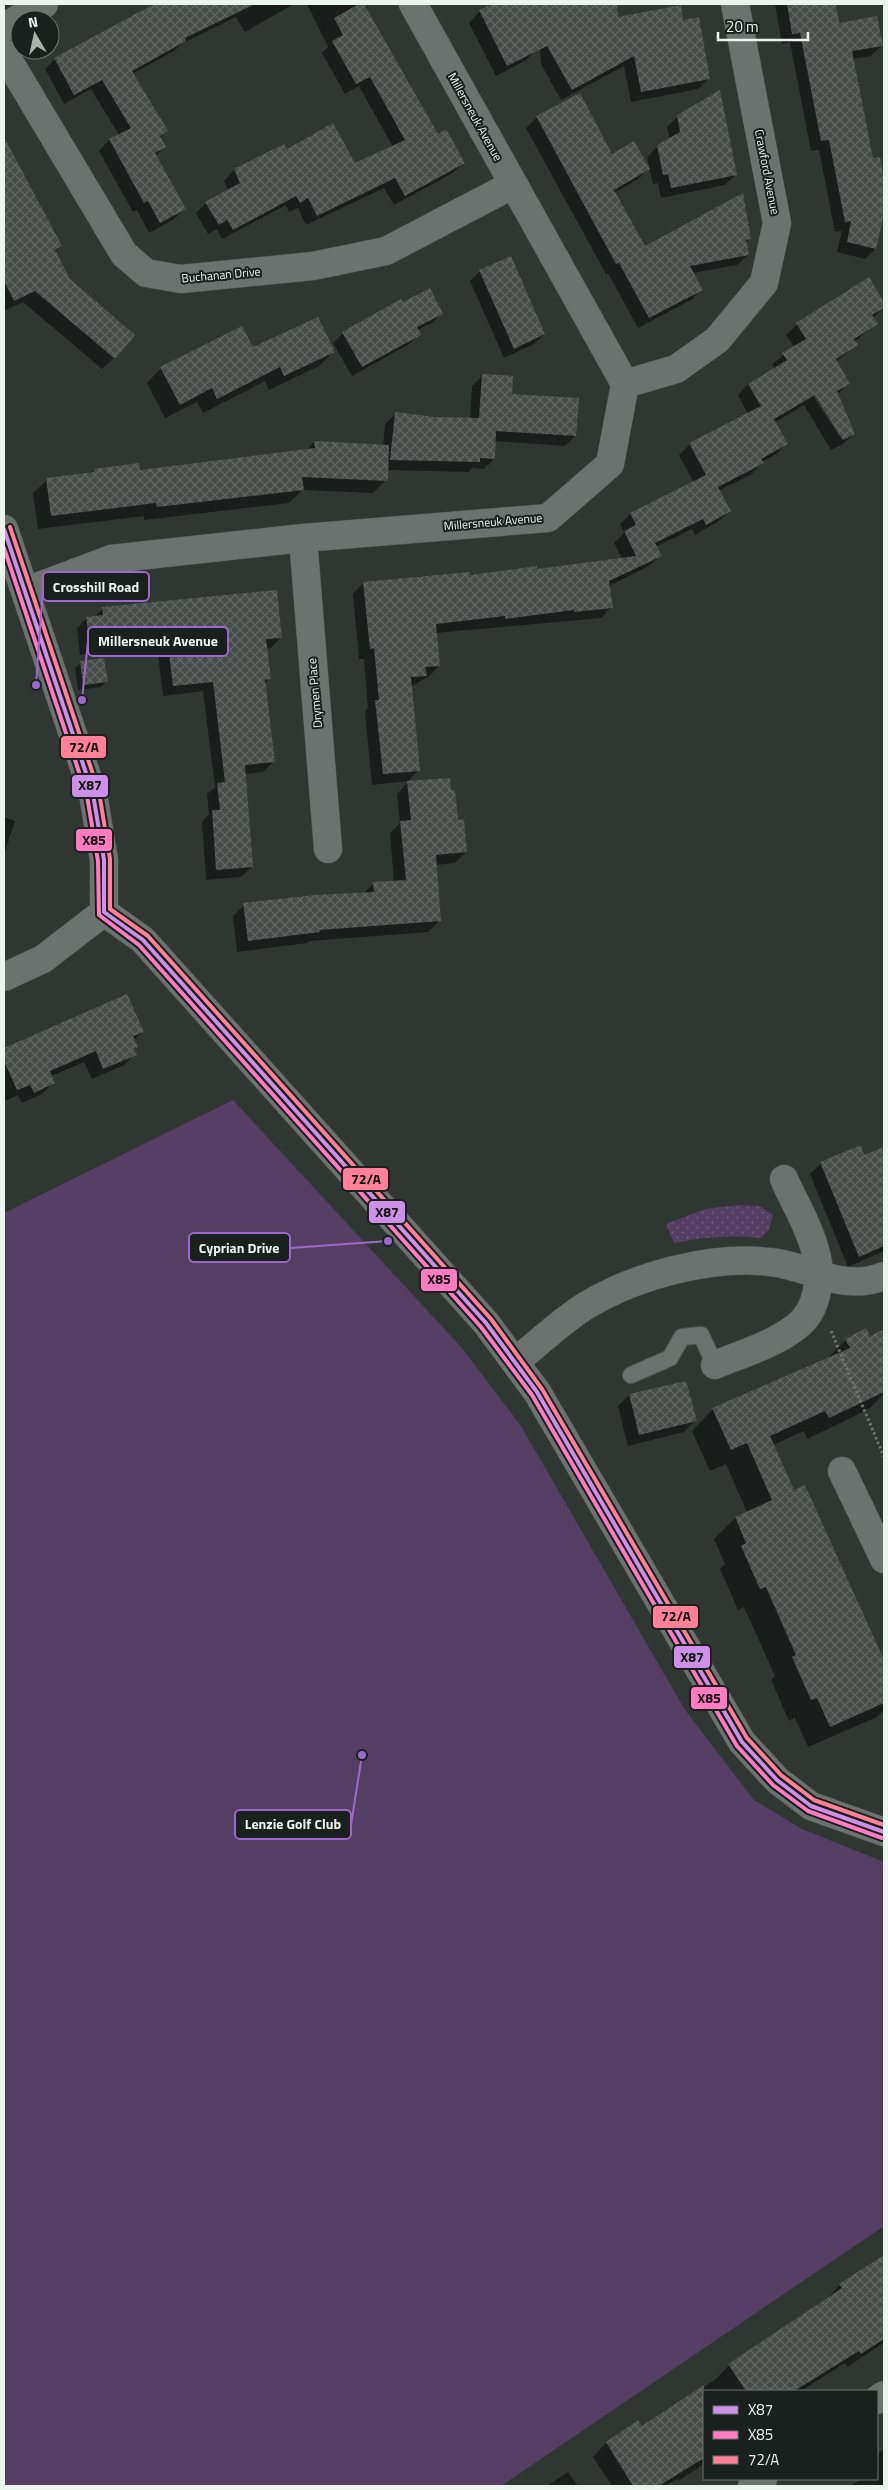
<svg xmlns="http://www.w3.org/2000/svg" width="888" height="2490" font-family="'Titillium Web',sans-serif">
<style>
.grass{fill:#553e63}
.park{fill:url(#park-dots)}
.shadow{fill:#0007;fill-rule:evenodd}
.building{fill:url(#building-cross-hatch)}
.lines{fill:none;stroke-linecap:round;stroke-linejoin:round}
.lane-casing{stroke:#4f5652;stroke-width:18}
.street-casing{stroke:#4f5652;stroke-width:29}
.secondary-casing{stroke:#4f5652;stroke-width:29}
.path{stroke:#6c726e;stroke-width:3;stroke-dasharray:2.5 2.5;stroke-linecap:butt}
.lane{stroke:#6c726f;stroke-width:16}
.street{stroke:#6c726f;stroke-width:28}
.secondary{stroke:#6c726f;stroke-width:28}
.bus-1-casing{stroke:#1a201d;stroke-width:8}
.bus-2-casing{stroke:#1a201d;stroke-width:8}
.bus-3-casing{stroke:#1a201d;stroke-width:8}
.bus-1{stroke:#ce8fe9;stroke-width:4}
.bus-2{stroke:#fe7ac1;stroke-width:4}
.bus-3{stroke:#ff8098;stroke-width:4}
.labels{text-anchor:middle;stroke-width:4;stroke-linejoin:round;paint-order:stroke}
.street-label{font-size:12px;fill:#ecf4f0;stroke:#1a201d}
.leader{fill:none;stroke:#9d68ce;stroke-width:2}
.callout-dot{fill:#9d68ce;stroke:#1a201d;stroke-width:2}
.callout{fill:#1a201d;stroke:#9d68ce;stroke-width:2}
.callout-label{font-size:14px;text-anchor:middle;font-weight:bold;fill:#ecf4f0}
.line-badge{stroke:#1a201d;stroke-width:2}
.pale-badge-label{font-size:14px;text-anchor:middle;font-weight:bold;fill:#111}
</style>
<defs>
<pattern id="park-dots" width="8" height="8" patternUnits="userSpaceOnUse" patternTransform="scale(1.25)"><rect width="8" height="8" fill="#553e63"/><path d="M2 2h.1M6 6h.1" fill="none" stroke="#6e5a7a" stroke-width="1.8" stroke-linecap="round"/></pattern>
<pattern id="building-cross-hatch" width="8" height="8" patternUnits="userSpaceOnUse" patternTransform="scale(1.25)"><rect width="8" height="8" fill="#474d4a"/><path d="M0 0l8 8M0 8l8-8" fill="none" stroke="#626764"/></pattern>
</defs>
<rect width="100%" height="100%" fill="#303733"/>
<!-- grass -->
<path class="grass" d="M233 1100 462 1348 521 1426 685 1710 754 1800 802 1829 884 1862V2226L501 2486H4V1213Z"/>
<!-- park -->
<path class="park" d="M739 1205 760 1206 773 1215 769 1230 761 1238C731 1235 703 1237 674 1243L666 1224 705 1209Z"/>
<!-- shadow -->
<path class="shadow" d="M154 4H294L245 32 236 17 181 44 174 51 132 74 167 131 160 138 165 147 155 156 184 209 174 219 149 233 137 210 133 212 99 151 109 140 119 135 91 89 64 104 45 69 55 59Z
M307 4H363L437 135 463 163 453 173 394 205 384 188 306 225 298 208 289 212 286 205 222 239 217 229 208 234 196 213 206 203 229 191 224 181 234 170 283 146 286 151 354 165 393 147 359 86 345 94 322 53 328 47Z
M495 4H513L536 50 525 61 496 76 469 23 480 11Z
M537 4H616L617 19 682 21 709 78 698 89 631 102 624 66 561 100 541 64Z
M775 4H835L838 24 882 45 871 56 852 59 872 160 879 159 884 192V216L875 249 865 259 837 252 842 231 835 232 819 150 811 151 790 42 782 44Z
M678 116 736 174 725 185 661 198 658 183 653 184 647 157 658 146 670 140 667 127Z
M537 117 611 156 648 169 638 179 614 193 644 248 750 239 745 243 748 255 737 265 693 273 702 289 691 300 638 328 608 273 606 274 526 128Z
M4 147 61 246 55 252 114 358 102 369 23 302 4 311Z
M480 271 544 334 534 344 504 358 470 281Z
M868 279 884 307 873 318 876 324 854 342 856 345 836 362 848 384 837 395 854 434 843 444 831 450 804 405 775 422 787 443 776 454 762 462 752 474 718 491 730 511 719 521 695 535 692 529 656 547 660 556 649 566 609 586 612 607 601 618 436 633 439 666 428 677 410 687 419 770 408 781 372 785 365 712 368 708 364 659H359L353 594 363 583 536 570 622 559 614 543 624 533 620 524 630 514 694 483 679 455 690 444 748 414 738 395 748 384 775 369 772 364 794 347 786 335 797 324ZM813 389 840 434 842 440 810 391Z
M402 304 442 313 432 323 417 330 419 334 409 344 352 376 333 343 343 333Z
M252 349 333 352 319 366 269 390 265 381 203 413 197 402 165 418 147 383 161 368Z
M482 376 575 436 565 446 494 441V459L484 469 472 468 469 472 387 470 386 480 373 493 302 490 289 503 144 520V516L38 529 33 493 47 480 91 473 94 470 139 472 307 450 314 442 383 446 385 424 395 414 435 419H470L472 386Z
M103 609 281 637 271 648H266L269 679 264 684 273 762 263 772 245 774 252 867 241 877 206 880 202 822 209 814 207 794 215 787 203 691 163 696 157 647 80 655 77 628 87 618 94 617Z
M81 662 106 682 101 687 78 690 75 668Z
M408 782 457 821 466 852 455 863 436 865 439 921 428 932 310 941 307 943 237 952 233 916 244 905 363 894 373 884 394 882 390 833 400 823 397 794Z
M4 817 15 821 4 855Z
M126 996 142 1032 134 1040 136 1046 133 1050 135 1054 124 1065 92 1079 84 1062 51 1076 53 1083 42 1094 22 1103 18 1095 5 1101 4 1050Z
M867 1155 884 1196V1251L848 1267 810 1174 821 1163Z
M884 1330V1394L869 1409 807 1439 804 1431 773 1445 793 1492 804 1487 884 1664V1710L877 1717 808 1747 795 1718 789 1721 771 1680 775 1676 744 1607 738 1610 720 1569 725 1564 714 1539 735 1518 747 1512 726 1464 710 1471 692 1431 713 1409 825 1361 846 1340 869 1337Z
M629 1395 695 1421 684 1432 628 1446 618 1406Z
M884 2256V2342L882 2344 847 2367 845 2363 801 2391H704V2464L678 2481 677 2479 665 2486H612L593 2457 606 2443 638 2422 641 2428 716 2379 729 2365 827 2298 840 2285Z
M884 2449V2486H850L862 2479H877V2454Z
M568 2472 578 2486H547Z"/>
<!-- building -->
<path class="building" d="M154 4H255L185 38 186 41 132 71 168 131 160 136 166 147 155 153 186 209 160 223 148 201 144 203 109 139 131 128 102 80 74 95 54 58Z
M359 4H364L438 134 446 129 465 163 405 196 395 178 317 216 308 198 300 203 296 196 233 230 227 220 219 225 205 202 240 183 234 169 284 144 287 149 333 123 355 163 405 140 370 77 356 84 332 41 343 35 334 18Z
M493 4H617L618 17 681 5 683 20 699 17 710 79 641 92 634 56 572 90 547 46 507 66 479 10Z
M787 4H836L839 23 877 16 883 46 852 51 873 158 880 157 884 179V215L876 249 847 242 851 221 845 222 829 140 821 141 800 33 792 34Z
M720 90 737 175 671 188 668 174 663 175 657 145 680 132 677 115Z
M580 93 612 154 634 141 650 169 614 190 645 246 743 193 751 239 746 240 749 255 690 266 703 290 649 318 619 263 616 264 536 116Z
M4 137 62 246 55 250 70 279 135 335 115 359 35 291 14 301 4 281Z
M511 256 545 334 514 349 479 270Z
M869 277 884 302V308L872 315 878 324 854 339 858 345 836 359 850 384 837 391 855 434 843 440 815 395 774 419 788 444 761 459 764 463 718 487 731 511 706 525 703 519 655 543 662 556 609 581 613 608 574 612V610L505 619V616L436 624 440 666 425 667 427 676 411 677 420 771 383 774 375 700H379L374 648 370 649 363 582 470 572V575L537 566V569L636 556 624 531 636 525 630 513 706 475 689 443 761 406 748 384 787 360 782 353 806 339 796 323Z
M430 288 443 314 417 327 421 335 362 367 342 332 401 299 403 302Z
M318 317 335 352 284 376 280 367 217 399 212 388 180 405 160 367 242 326 253 347Z
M482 374 513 376 512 394 579 398 576 436 496 431 495 459 480 458V462L390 460 395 412 435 417 479 418Z
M314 441 389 445 388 481 302 477 304 490 157 507 156 503 51 516 46 478 94 472V469L139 463 140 470 315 448Z
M277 590 282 638 266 639 271 679 265 680 275 762 245 765 253 867 216 870 212 810H220L217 783 225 782 213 682 173 686 167 637 90 646 86 617 103 615 102 607Z
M104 658 108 682 83 685 80 661Z
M450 778 451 790H455L458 820 464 819 467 852 436 855 441 921 319 930 320 932 248 941 243 903 315 895 374 892 373 882 406 880 400 821 411 820 407 781Z
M127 994 144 1032 133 1036 138 1047 134 1048 137 1055 103 1069 96 1051 50 1071 55 1083 34 1093 30 1085 17 1090 4 1061V1048Z
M861 1145 864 1155 884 1147V1246L859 1257 820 1162Z
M866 1328 870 1336 884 1329V1392L829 1418 825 1411 770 1436 794 1490 805 1485 884 1660V1703L830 1727 817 1698 811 1700 792 1657 796 1655 766 1587 760 1589 741 1546 746 1543 735 1517 772 1500 747 1443 731 1450 712 1408 850 1348 845 1339Z
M686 1381 697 1421 639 1435 629 1394Z
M884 2255V2339L861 2354 859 2351 794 2391H746L728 2364 842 2288 839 2284Z
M704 2385V2458L659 2486H633L606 2442 638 2420 642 2426Z"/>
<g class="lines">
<defs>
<path id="lane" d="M631 1375 670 1358 682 1337 701 1335 715 1365"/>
<path id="street" d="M4 27 44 4
M4 53 124 254 146 273 181 279 313 266 386 251 512 185
M625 384 676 369 717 340 764 283 777 223 735 4
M303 538 328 849
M26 591 111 559 303 538 548 518 610 464 625 384 413 4
M516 1361C539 1343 562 1320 587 1305 637 1275 713 1255 770 1262 811 1266 841 1293 884 1276
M715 1365C741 1354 773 1345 796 1327 818 1311 823 1275 815 1250 809 1226 794 1202 784 1179
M842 1471 884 1559
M877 2400 884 2395
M752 2486 763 2479"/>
<path id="secondary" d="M4 529 93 794 104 860V912L143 940 486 1323 537 1392 742 1742 777 1780 811 1806 884 1832
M4 977 43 959 104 912"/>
</defs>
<!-- lane casing -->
<use href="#lane" class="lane-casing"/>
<!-- street casing -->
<use href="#street" class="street-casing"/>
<!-- secondary casing -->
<use href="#secondary" class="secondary-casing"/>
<!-- path -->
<path class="path" d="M831 1331 884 1457"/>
<!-- lane -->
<use href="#lane" class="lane"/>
<!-- street -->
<use href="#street" class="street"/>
<!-- secondary -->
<use href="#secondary" class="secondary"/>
<defs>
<path id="bus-1" d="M4 529 93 794 104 860V912L143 940 486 1323 537 1392 742 1742 777 1780 811 1806 884 1832"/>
<path id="bus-2" d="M4 548 87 796 98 861 99 915 139 945 481 1327 532 1395 737 1746 773 1785 808 1811 882 1838"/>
<path id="bus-3" d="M10 527 99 792 110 859V909L148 936 491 1319 542 1389 747 1738 781 1775 814 1800 884 1825"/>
</defs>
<!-- bus-1 casing -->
<use href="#bus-1" class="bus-1-casing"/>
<!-- bus-2 casing -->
<use href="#bus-2" class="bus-2-casing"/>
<!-- bus-3 casing -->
<use href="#bus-3" class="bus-3-casing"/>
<!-- bus-1 -->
<use href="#bus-1" class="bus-1"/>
<!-- bus-2 -->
<use href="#bus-2" class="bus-2"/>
<!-- bus-3 -->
<use href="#bus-3" class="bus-3"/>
</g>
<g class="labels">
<!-- street labels -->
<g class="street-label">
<text transform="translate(475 117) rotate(61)" y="4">Millersneuk Avenue</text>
<text transform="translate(767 172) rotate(79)" y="4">Crawford Avenue</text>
<text transform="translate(221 275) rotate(-5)" y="4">Buchanan Drive</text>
<text transform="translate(493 522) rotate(-5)" y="4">Millersneuk Avenue</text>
<text transform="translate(315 693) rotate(-95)" y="4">Drymen Place</text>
</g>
</g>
<!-- callouts -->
<path class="leader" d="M36 685L43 587M82 700L88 641M388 1241L290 1248M362 1755L351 1825"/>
<g class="callout-dot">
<circle cx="36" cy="685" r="5"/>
<circle cx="82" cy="700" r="5"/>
<circle cx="388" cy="1241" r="5"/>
<circle cx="362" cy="1755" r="5"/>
</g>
<g class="callout">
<rect x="43" y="572" width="106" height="29" rx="5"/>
<rect x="88" y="627" width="140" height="29" rx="5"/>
<rect x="189" y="1233" width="101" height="29" rx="5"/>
<rect x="235" y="1810" width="116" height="29" rx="5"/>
</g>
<g class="callout-label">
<text x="96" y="592">Crosshill Road</text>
<text x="158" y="646">Millersneuk Avenue</text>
<text x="239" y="1253">Cyprian Drive</text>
<text x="293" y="1829">Lenzie Golf Club</text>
</g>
<g class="line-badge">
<rect x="60" y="735" width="47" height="24" rx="5" fill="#ff8098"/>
<rect x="71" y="774" width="38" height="24" rx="5" fill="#ce8fe9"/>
<rect x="75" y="828" width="38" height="24" rx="5" fill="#fe7ac1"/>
<rect x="342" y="1167" width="47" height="24" rx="5" fill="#ff8098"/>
<rect x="368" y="1200" width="38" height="24" rx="5" fill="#ce8fe9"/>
<rect x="420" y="1268" width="38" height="24" rx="5" fill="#fe7ac1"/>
<rect x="652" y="1605" width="47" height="24" rx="5" fill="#ff8098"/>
<rect x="673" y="1645" width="38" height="24" rx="5" fill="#ce8fe9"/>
<rect x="690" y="1686" width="38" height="24" rx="5" fill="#fe7ac1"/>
</g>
<g class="pale-badge-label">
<text x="84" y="752">72/A</text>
<text x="90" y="790">X87</text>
<text x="94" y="845">X85</text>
<text x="366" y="1184">72/A</text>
<text x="387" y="1217">X87</text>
<text x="439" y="1284">X85</text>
<text x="676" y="1621">72/A</text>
<text x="692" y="1662">X87</text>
<text x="709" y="1703">X85</text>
</g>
<!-- border -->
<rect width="888" height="2490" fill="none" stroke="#ecf4f0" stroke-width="10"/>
<!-- legend -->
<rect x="703" y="2390" width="175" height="90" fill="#1a201d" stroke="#6e7571"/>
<rect x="713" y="2406" width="25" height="8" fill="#ce8fe9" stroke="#6e7571"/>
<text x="748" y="2415" font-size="15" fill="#ecf4f0">X87</text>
<rect x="713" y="2431" width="25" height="8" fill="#fe7ac1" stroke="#6e7571"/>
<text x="748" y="2440" font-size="15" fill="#ecf4f0">X85</text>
<rect x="713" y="2456" width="25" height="8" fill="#ff8098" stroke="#6e7571"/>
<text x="748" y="2465" font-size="15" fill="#ecf4f0">72/A</text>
<!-- north arrow -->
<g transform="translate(35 35) rotate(351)"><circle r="24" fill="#1a201d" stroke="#6e7571"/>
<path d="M0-4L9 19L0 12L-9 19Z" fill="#aab2ae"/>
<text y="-8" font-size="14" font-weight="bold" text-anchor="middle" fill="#ecf4f0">N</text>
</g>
<!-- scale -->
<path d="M718 32v8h90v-8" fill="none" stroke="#ecf4f0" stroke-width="2.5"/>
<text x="726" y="32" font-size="15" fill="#ecf4f0" stroke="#1a201d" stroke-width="4" paint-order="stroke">20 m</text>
</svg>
